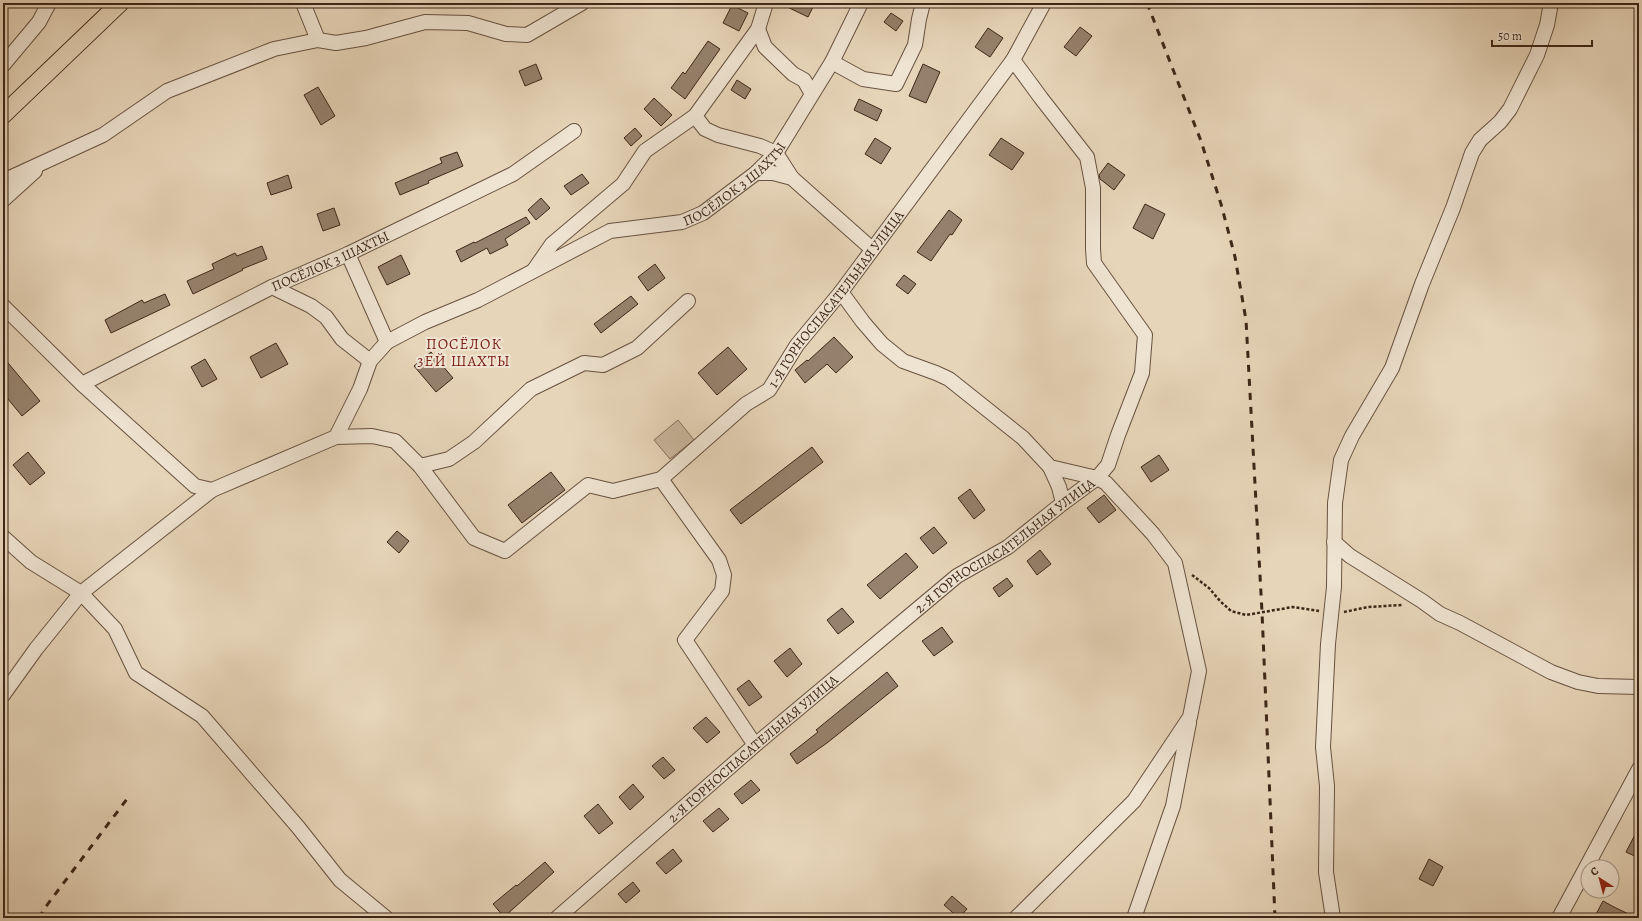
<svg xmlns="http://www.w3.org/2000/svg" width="1642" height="921" font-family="Alegreya,serif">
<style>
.green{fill:#cab79e;stroke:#846e5b}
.building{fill:#95816c;stroke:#3d2618}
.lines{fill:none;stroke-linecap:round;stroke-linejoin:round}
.minor-casing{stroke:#685240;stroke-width:16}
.major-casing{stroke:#3d2618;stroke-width:19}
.path{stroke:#3d2618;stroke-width:2.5;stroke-dasharray:3 2;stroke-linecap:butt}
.minor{stroke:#efe4d2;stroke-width:14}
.major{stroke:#e7d5b9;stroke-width:17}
.rail{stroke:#3d2618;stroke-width:3;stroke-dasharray:7 7;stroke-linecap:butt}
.labels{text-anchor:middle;stroke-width:4;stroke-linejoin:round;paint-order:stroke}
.street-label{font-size:14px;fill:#3d2618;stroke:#efe4d2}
.neighbourhood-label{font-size:15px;letter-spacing:1px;fill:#7a1f14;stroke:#efe4d2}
</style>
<rect width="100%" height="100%" fill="#e7d5b9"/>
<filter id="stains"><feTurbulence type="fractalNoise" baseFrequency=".005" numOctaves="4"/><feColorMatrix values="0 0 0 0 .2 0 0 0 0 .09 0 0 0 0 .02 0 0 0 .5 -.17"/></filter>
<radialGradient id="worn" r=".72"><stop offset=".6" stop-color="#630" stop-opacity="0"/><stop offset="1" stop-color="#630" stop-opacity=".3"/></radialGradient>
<!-- green -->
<path class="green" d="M678 420 694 440 670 459 654 440Z"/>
<!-- building -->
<path class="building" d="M779 3H815L808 17Z
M732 5 748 13 739 31 723 23Z
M891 13 903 21 896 31 884 22Z
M1080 27 1092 36 1076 56 1064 47Z
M988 28 1003 38 990 57 975 47Z
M708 41 720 49 685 99 671 88 683 72 685 74Z
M536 64 542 79 525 86 519 71Z
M923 64 940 72 926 103 909 96Z
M737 80 751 89 745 99 731 90Z
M318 87 335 116 321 125 304 95Z
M654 98 672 115 661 126 644 109Z
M859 99 882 110 877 121 854 110Z
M635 128 642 136 631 146 624 138Z
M875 138 891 148 881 164 865 154Z
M1001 138 1024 153 1012 170 989 155Z
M457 152 463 166 428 181 429 183 400 195 395 183 442 163 440 158Z
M1108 163 1125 175 1114 190 1100 179 1099 175Z
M582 174 589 183 571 195 564 186Z
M288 175 292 188 271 195 267 183Z
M541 198 550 208 536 220 528 210Z
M1145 204 1165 214 1153 239 1133 228Z
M334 208 340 225 323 231 317 214Z
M949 210 962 220 952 235 950 234 931 261 917 252Z
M526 217 530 223 505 239 508 245 490 254 487 248 461 262 456 251 474 242 475 243Z
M262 246 267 259 242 269 243 270 193 294 187 281 214 269 212 264 235 253 237 256Z
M401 255 410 274 387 285 378 267Z
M655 264 665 278 648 291 638 277Z
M904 275 916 284 908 294 896 285Z
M165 294 170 305 111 333 105 320 142 300 144 303Z
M631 296 638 304 601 333 594 324Z
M834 337 853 357 836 373 827 364 805 383 795 370 807 360 808 361Z
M276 343 288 364 261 378 250 357Z
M728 347 747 369 717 395 698 373Z
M431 352 453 378 436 392 414 366Z
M3 357 40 401 22 416 3 393Z
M205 359 217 379 202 387 191 367Z
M812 447 823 462 741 524 730 510Z
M28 452 45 473 30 485 13 465Z
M1159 455 1169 470 1151 482 1141 467Z
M551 472 565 490 522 523 508 505Z
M970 489 985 510 974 519 958 498Z
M1104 495 1116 510 1099 523 1087 508Z
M934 527 947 543 933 554 920 538Z
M397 531 409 541 399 553 387 542Z
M1040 550 1051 564 1037 575 1027 561Z
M906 553 918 567 880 599 867 585Z
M1007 578 1013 586 999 597 993 588Z
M842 608 854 622 838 634 827 620Z
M942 627 953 642 934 656 922 641Z
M790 648 802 664 787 677 774 661Z
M887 672 898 686 827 743 797 764 790 754 818 732 816 730Z
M749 680 762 697 749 706 737 689Z
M706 717 720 732 707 743 693 728Z
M663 757 675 770 664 779 652 766Z
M751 780 760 790 742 804 734 794Z
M633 784 644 797 630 810 619 797Z
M598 804 613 823 599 834 584 816Z
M719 808 729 819 713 832 703 821Z
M1639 827V858L1626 852Z
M673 849 682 861 666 874 656 863Z
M1429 859 1443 867 1433 886 1419 879Z
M545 862 554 872 504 917 493 904 516 885 517 886Z
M633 882 640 891 626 903 618 894Z
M952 896 967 909 959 918 944 905Z
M1603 901 1614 907 1637 918H1594Z"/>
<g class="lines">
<defs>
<g id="minor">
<path d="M303 3 318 40"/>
<path d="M758 29 765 47 793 74 804 80 812 94"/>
<path d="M832 62 863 79 896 84 915 45 919 19 923 3"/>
<path d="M3 65 39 22 49 3"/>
<path d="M695 116 705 129 718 135 760 146 776 153 792 178"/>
<path d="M756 173H773L792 178 872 249"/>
<path d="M3 181 103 135 167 91 274 49 318 40 336 43 366 38 425 22 468 23 506 34 527 35 582 3"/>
<path d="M3 200 35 171"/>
<path d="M348 254 387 342"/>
<path d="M534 270 552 244 623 184 645 151 695 116 758 29 766 3"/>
<path d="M272 287 311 306 326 317 342 339 370 361"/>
<path d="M841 292 863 322 882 344 903 361 936 373 949 379 1023 438 1050 467 1097 478 1108 465 1118 435 1142 373 1145 335 1094 263 1093 249V188L1087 157 1041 98 1013 60"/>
<path d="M3 306 82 384 195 486 212 490"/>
<path id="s1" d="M82 384 272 287 348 254 513 174 574 131"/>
<path id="s2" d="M336 437 360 389 370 361 387 342 425 322 478 300 610 231 682 222 703 213 756 173 776 153 832 62 861 3"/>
<path d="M420 466 449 459 474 442 531 389 584 363 603 365 637 348 688 301"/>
<path d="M1050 467 1059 487 1063 503"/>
<path d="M661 479 719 560 724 575 722 591 685 640 755 745"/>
<path d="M3 537 31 562 81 593 115 629 136 673 202 716 298 827 340 880 386 918"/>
<path d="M1334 542 1350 556 1422 601 1440 614 1460 623 1551 672 1578 682 1598 686 1639 687"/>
<path id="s3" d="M3 695 36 649 81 593 212 490 336 437 372 436 395 441 420 466 474 538 505 551 588 485 613 491 661 479 746 404 769 390 797 345 841 292 1013 60 1044 3"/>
<path id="s4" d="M557 918 755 745 957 576 1008 547 1063 503 1097 478 1106 483 1153 534 1175 563 1199 671 1190 717 1134 801 1016 918"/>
<path d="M1134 918 1173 806 1189 723"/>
<path d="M1333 918 1326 872 1327 786 1323 747 1328 644 1334 587 1335 503 1341 460 1352 436 1392 368 1422 284 1453 208 1472 153 1480 140 1500 122 1510 109 1537 55 1547 25 1551 3"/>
<path d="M1559 918 1639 769"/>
</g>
<path id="major" d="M3 115 120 3"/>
</defs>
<!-- minor casing -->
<use href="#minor" class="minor-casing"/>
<!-- major casing -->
<use href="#major" class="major-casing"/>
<!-- path -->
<path class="path" d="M1192 575 1209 588 1220 601 1231 611 1246 615 1293 607 1319 611
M1344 612 1368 607 1402 605"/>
<!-- minor -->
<use href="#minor" class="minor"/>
<!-- major -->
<use href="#major" class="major"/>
<!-- rail -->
<path class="rail" d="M1147 3 1201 141 1221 204 1235 257 1246 320 1262 612 1275 918
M39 918 44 909 130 795"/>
</g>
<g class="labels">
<!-- street labels -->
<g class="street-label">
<text dy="5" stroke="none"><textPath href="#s2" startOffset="496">ПОСЁЛОК 3 ШАХТЫ</textPath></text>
<text dy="5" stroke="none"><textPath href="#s1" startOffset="277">ПОСЁЛОК 3 ШАХТЫ</textPath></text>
<text dy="5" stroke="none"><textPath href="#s3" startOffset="1083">1-Я ГОРНОСПАСАТЕЛЬНАЯ УЛИЦА</textPath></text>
<text dy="5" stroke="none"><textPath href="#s4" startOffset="583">2-Я ГОРНОСПАСАТЕЛЬНАЯ УЛИЦА</textPath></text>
<text dy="5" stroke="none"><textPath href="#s4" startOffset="259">2-Я ГОРНОСПАСАТЕЛЬНАЯ УЛИЦА</textPath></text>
</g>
<!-- neighbourhood labels -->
<g class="neighbourhood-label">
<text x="464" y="349">ПОСЁЛОК<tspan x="464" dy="17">3ЕЙ ШАХТЫ</tspan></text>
</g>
</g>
<!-- margin -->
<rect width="1642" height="921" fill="none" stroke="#e7d5b9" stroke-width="16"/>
<rect x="4" y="4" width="1634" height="913" fill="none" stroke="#3d2618" stroke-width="2"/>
<rect x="8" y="8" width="1626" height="905" fill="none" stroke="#3d2618"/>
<!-- north arrow -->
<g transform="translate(1600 879) rotate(324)"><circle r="19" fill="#efe4d2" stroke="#a89888"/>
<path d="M0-3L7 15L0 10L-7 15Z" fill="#8f2418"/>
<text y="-6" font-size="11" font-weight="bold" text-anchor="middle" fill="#3d2618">С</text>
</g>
<!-- scale -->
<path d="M1492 40v6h100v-6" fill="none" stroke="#3d2618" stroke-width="2"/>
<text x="1498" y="40" font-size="12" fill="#3d2618" stroke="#efe4d2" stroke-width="3" paint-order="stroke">50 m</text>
<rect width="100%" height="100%" filter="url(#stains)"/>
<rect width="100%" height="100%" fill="url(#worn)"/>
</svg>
